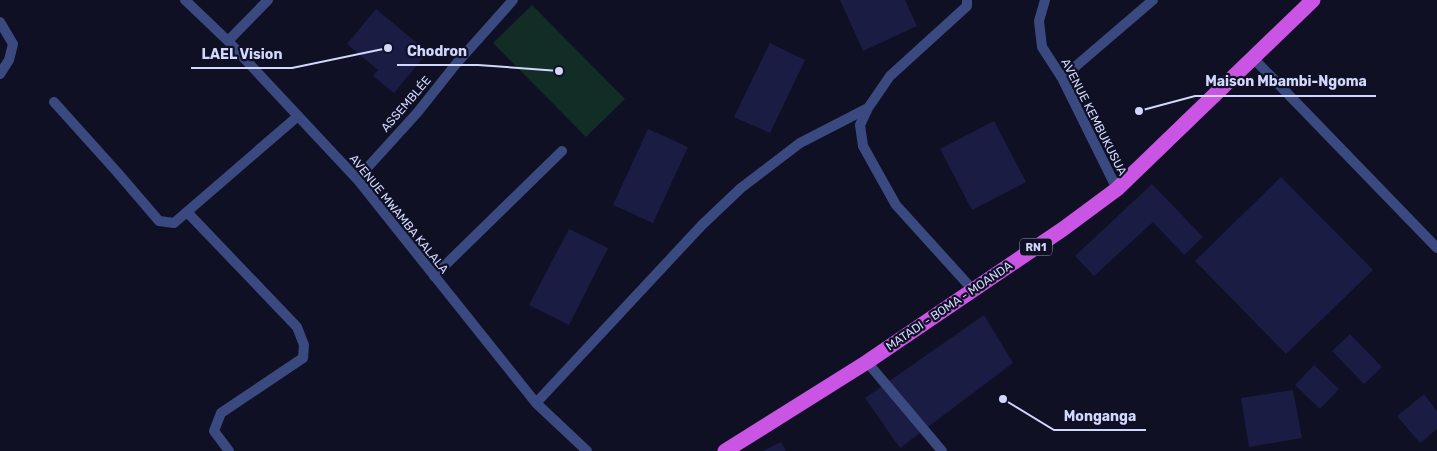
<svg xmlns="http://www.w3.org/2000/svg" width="1437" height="451" font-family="Rubik,sans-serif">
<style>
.green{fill:#122d26}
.building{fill:#1b1c44}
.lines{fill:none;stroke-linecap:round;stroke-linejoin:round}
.service{stroke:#3b4981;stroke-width:10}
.minor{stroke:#3b4981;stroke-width:10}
.trunk{stroke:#ca55e4;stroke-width:15}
.labels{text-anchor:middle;stroke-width:4.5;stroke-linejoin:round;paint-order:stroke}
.shield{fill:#0f1023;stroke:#989bbc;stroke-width:1}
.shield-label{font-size:11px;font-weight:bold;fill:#d2d7fe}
.street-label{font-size:12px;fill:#d2d7fe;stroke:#0f1023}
.leader{fill:none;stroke:#d2d7fe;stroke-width:2}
.callout-dot{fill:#d2d7fe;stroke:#0f1023;stroke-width:2}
.callout-label{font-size:14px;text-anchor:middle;font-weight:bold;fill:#d2d7fe;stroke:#0f1023;stroke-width:4.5;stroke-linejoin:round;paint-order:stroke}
</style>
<rect width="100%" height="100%" fill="#0f1023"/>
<!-- green -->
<path class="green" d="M532 5 625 99 586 137 493 43Z"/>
<!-- building -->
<path class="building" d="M840 0H905L917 26 863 51Z
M376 9 428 52 394 93 373 76 378 70 347 44Z
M770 43 805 60 770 133 734 117Z
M994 121 1026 182 972 210 940 149Z
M648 129 688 147 653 223 613 205Z
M1281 177 1373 270 1286 354 1195 261Z
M1152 184 1203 237 1184 255 1153 222 1094 276 1075 256Z
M569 229 608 248 569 325 529 305Z
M984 315 1013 363 900 448 865 398Z
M1350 334 1382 367 1364 384 1332 351Z
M1314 365 1339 389 1320 409 1295 385Z
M1293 390 1302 438 1249 447 1241 398Z
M1424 394 1437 411V429L1420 443 1397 416Z
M781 442 786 451H763Z"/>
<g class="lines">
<!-- service -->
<path class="service" d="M434 276 562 151"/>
<!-- minor -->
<path class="minor" d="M185 0 228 41 357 179 536 403 587 451
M967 0V6L890 76 868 108 860 125 863 146 896 205 973 290
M1045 0 1039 21 1042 47 1062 78 1117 189
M0 22 13 44 9 60 0 74
M228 41 268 0
M1253 58 1437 248
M1062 78 1153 0
M54 102 117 172 159 221 174 223 298 116
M357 179 417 113 456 64 513 0
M187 212 297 327 304 345 303 358 221 413 214 431 229 451
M867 362 942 451
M536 403 702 225 741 188 800 143 868 108"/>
<!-- trunk -->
<path class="trunk" d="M725 451 867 362 1063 229 1117 189 1313 0"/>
</g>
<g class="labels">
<!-- shield labels -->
<rect class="shield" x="1020" y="238.5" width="32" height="17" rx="4"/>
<g class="shield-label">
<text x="1036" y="251">RN1</text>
</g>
<!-- street labels -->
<g class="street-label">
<text transform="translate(406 104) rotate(-49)" y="4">ASSEMBLÉE</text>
<text transform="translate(1094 117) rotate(63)" y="4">AVENUE KEMBUKUSUA</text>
<text transform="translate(399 214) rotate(51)" y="4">AVENUE MWAMBA KALALA</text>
<text transform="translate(949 306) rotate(-34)" y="4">MATADI - BOMA - MOANDA</text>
</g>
</g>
<!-- callouts -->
<path class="leader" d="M559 71L478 65H397M388 48L292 68H191M1139 111L1195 96H1376M1003 399L1054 430H1146"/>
<g class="callout-dot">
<circle cx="559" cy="71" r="5"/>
<circle cx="388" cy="48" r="5"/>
<circle cx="1139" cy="111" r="5"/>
<circle cx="1003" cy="399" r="5"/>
</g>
<g class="callout-label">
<text x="437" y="56">Chodron</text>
<text x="242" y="59">LAEL Vision</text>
<text x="1286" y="86">Maison Mbambi-Ngoma</text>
<text x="1100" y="421">Monganga</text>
</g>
</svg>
